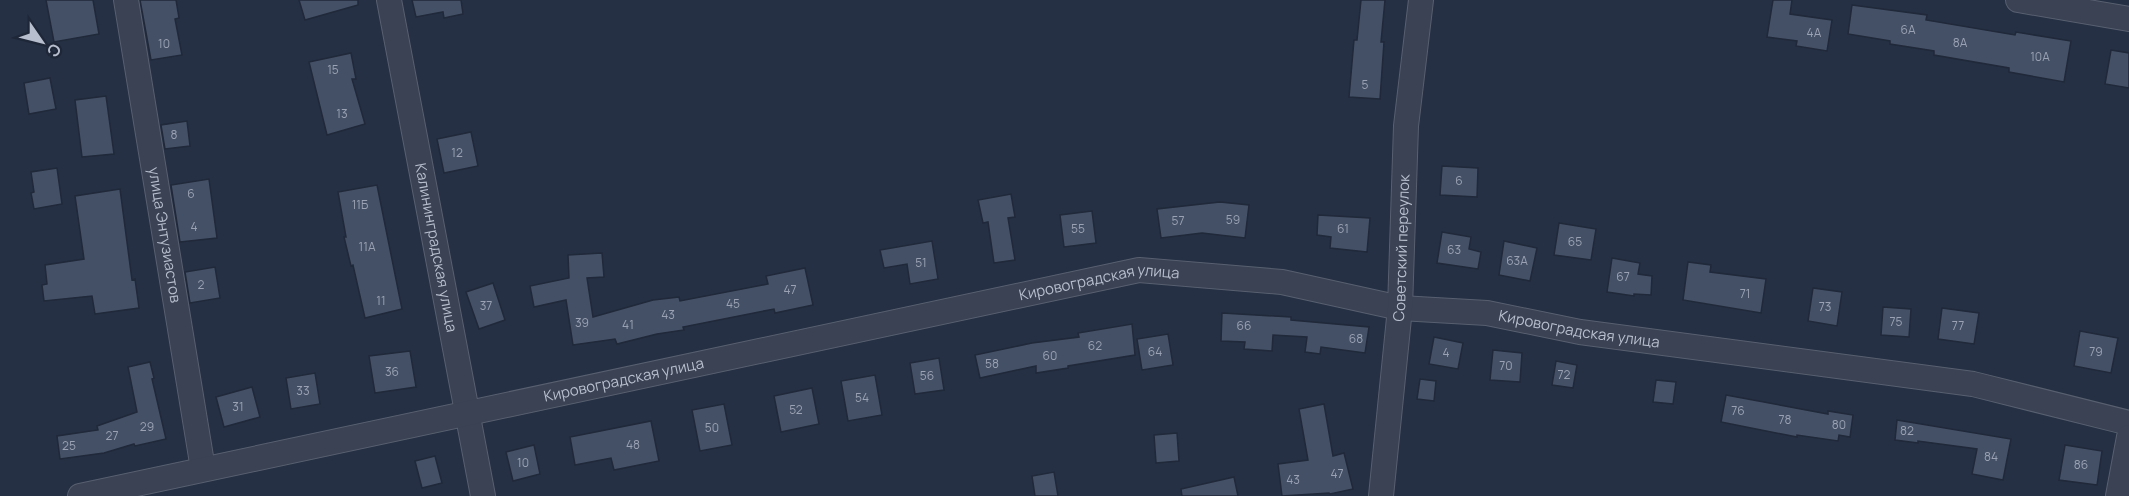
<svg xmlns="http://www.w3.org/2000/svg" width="2129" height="496" font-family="Manrope,sans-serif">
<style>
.building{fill:#445066;stroke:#20293a;stroke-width:1.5}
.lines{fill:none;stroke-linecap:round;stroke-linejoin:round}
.street-casing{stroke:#586070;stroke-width:26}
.street{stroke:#3a4253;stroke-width:24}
.labels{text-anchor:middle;stroke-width:4.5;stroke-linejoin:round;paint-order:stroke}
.number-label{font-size:12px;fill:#9aa2b3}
.street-label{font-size:15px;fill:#b7becd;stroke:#1e2738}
</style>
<rect width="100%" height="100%" fill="#253044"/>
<!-- building -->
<path class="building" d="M46 0H93L99 34 54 42Z
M140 0H176L179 18 175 19 182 55 151 60Z
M299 0H358V5L305 20Z
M412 0H461L463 14 444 18 443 12 416 17Z
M1361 0H1385L1381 42H1384L1380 99 1349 97 1354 40H1357Z
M1773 0H1792L1790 14 1832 20 1827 51 1796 46 1797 41 1767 37Z
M1852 5 1927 15 1926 20 2015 35 2016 32 2071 41 2064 82 2009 72V68L1934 55V51L1890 44V41L1848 34Z
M2111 50 2129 53V88L2105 84Z
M351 53 356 79H352L365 124 327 135 309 62Z
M50 78 56 109 29 114 24 83Z
M106 96 114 154 82 157 75 100Z
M187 121 190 146 165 149 161 125Z
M471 132 478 166 444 173 437 139Z
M1442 166 1478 168 1477 197 1440 195Z
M57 168 62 204 34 209 31 193 34 192 31 172Z
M209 179 217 238 180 242 171 185Z
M377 185 402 309 365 318 353 265 351 266 344 237H346L338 192Z
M120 189 132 280 135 279 139 308 95 314 92 296 44 301 42 285 47 284 45 265 84 259 75 196Z
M1011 194 1015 217 1008 218 1015 260 994 263 988 222 983 223 978 200Z
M1220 202 1249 205 1245 238 1202 233 1161 238 1157 209Z
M1092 211 1096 243 1064 247 1060 215Z
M1318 215 1370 218 1367 252 1330 248 1331 237 1317 235Z
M1559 223 1596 229 1591 260 1554 255Z
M1442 232 1471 237 1469 249 1481 252 1478 269 1437 263Z
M932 241 938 279 910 284 907 264 884 268 880 250Z
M1504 241 1537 248 1530 281 1499 275Z
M602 253 604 277 587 278 593 317 653 300 679 297 680 301 768 284 766 276 805 268 813 305 775 313 774 309 683 327 684 330 657 334 617 344 615 339 573 345 566 300 534 307 530 286 569 278 568 255Z
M1612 258 1640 263 1638 274 1652 276 1651 295 1634 294V296L1607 292Z
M1688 262 1711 265 1710 272 1766 279 1761 313 1683 300Z
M215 267 220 298 190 303 185 272Z
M493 283 505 320 479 329 466 292Z
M1813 288 1842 292 1837 326 1808 321Z
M1883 307 1911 309 1909 337 1881 335Z
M1942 308 1979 313 1974 344 1938 339Z
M1222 313 1291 317V320L1369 327 1365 353 1321 347 1320 354 1305 352 1307 337 1273 335 1272 351 1244 349 1245 342 1221 341Z
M1132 324 1135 355 1068 366V368L1036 373V366L980 378 975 355 1032 343 1079 337 1078 333Z
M2080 331 2118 338 2111 373 2074 366Z
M1168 334 1173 365 1142 370 1137 339Z
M1434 337 1463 343 1458 369 1429 364Z
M1493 350 1522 353 1520 382 1490 380Z
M410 351 416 387 375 393 369 356Z
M939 358 944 390 915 394 910 363Z
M1556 361 1577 365 1573 388 1552 385Z
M150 362 154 378 152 379 166 439 135 446 134 444 104 453 60 459 57 436 98 430 97 426 137 412 128 367Z
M315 373 320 404 291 409 286 378Z
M875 375 882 415 848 421 841 381Z
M1420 379 1436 381 1434 401 1417 399Z
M1656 380 1676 382 1673 404 1653 402Z
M252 387 260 417 224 427 216 397Z
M812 388 819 424 781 432 774 396Z
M1726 395 1828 414V411L1853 415 1850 437 1839 435 1838 441 1797 435V437L1721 422Z
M724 404 732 445 700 451 692 410Z
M1324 404 1333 456 1344 453 1353 489 1330 494 1329 493 1282 496 1278 464 1308 460 1299 409Z
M1897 420 2011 439 2003 480 1972 474 1977 449 1918 441V443L1895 440Z
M651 421 659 461 614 470 611 458 575 465 570 437Z
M1177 433 1179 461 1156 463 1154 435Z
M534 445 540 474 513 481 506 452Z
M2065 445 2102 451 2097 485 2059 480Z
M435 456 442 483 422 488 415 461Z
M1054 472 1058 496H1035L1032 476Z
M1234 477 1238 496H1182L1181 489Z"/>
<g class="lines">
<defs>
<g id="street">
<path id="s1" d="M126 0 203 469"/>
<path id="s2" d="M389 0 483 496"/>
<path d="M2018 0 2129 19"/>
<path id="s3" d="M80 496 1139 270 1282 282 1400 308 1487 313 1580 332 1973 384 2129 423"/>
<path id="s4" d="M1381 496 1400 308 1406 126 1421 0"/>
<path d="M2118 496 2129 437"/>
</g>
</defs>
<!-- street casing -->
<use href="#street" class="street-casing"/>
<!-- street -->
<use href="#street" class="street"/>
</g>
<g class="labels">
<!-- number labels -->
<g class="number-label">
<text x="1908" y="34">6А</text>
<text x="1814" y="37">4А</text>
<text x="1960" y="47">8А</text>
<text x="164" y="48">10</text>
<text x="2040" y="61">10А</text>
<text x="333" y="74">15</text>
<text x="1365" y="89">5</text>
<text x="342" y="118">13</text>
<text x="174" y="139">8</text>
<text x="457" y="157">12</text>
<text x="1459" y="185">6</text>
<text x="191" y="198">6</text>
<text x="360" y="209">11Б</text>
<text x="1233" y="224">59</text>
<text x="1178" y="225">57</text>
<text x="194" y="231">4</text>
<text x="1078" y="233">55</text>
<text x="1343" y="233">61</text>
<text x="1575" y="246">65</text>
<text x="367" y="251">11А</text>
<text x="1454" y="254">63</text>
<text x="1517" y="265">63А</text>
<text x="921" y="267">51</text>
<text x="1623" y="281">67</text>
<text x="201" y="289">2</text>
<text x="790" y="294">47</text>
<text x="1745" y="298">71</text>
<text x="381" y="305">11</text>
<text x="733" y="308">45</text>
<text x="486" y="310">37</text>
<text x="1825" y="311">73</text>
<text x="668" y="319">43</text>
<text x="1896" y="326">75</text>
<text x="582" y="327">39</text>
<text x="628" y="329">41</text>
<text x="1244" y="330">66</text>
<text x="1958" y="330">77</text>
<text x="1356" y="343">68</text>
<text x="1095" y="350">62</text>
<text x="1155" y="356">64</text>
<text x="2096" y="356">79</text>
<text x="1446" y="357">4</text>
<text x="1050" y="360">60</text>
<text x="992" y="368">58</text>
<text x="1506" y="370">70</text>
<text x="392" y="376">36</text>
<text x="1564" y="379">72</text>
<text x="927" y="380">56</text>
<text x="303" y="395">33</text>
<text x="862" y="402">54</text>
<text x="238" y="411">31</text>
<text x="796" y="414">52</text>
<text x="1738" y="415">76</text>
<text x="1785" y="424">78</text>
<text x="1839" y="429">80</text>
<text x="147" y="431">29</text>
<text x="712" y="432">50</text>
<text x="1907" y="435">82</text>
<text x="112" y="440">27</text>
<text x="633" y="449">48</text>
<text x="69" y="450">25</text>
<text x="1991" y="461">84</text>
<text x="523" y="467">10</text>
<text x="2081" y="469">86</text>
<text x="1337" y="478">47</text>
<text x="1293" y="484">43</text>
</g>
<!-- street labels -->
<g class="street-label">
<text dy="5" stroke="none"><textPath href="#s1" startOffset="238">улица Энтузиастов</textPath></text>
<text dy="5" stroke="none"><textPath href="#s2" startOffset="252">Калининградская улица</textPath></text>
<text dy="5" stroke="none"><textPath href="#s4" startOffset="249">Советский переулок</textPath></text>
<text dy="5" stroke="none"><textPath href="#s3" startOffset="1042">Кировоградская улица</textPath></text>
<text dy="5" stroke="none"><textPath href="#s3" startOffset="1528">Кировоградская улица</textPath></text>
<text dy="5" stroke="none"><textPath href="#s3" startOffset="556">Кировоградская улица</textPath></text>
</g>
</g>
<!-- north arrow -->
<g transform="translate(42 42) rotate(125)" stroke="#1e2738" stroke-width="4.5" paint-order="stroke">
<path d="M0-4.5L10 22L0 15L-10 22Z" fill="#b7becd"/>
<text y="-9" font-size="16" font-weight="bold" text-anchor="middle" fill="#b7becd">С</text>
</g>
</svg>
